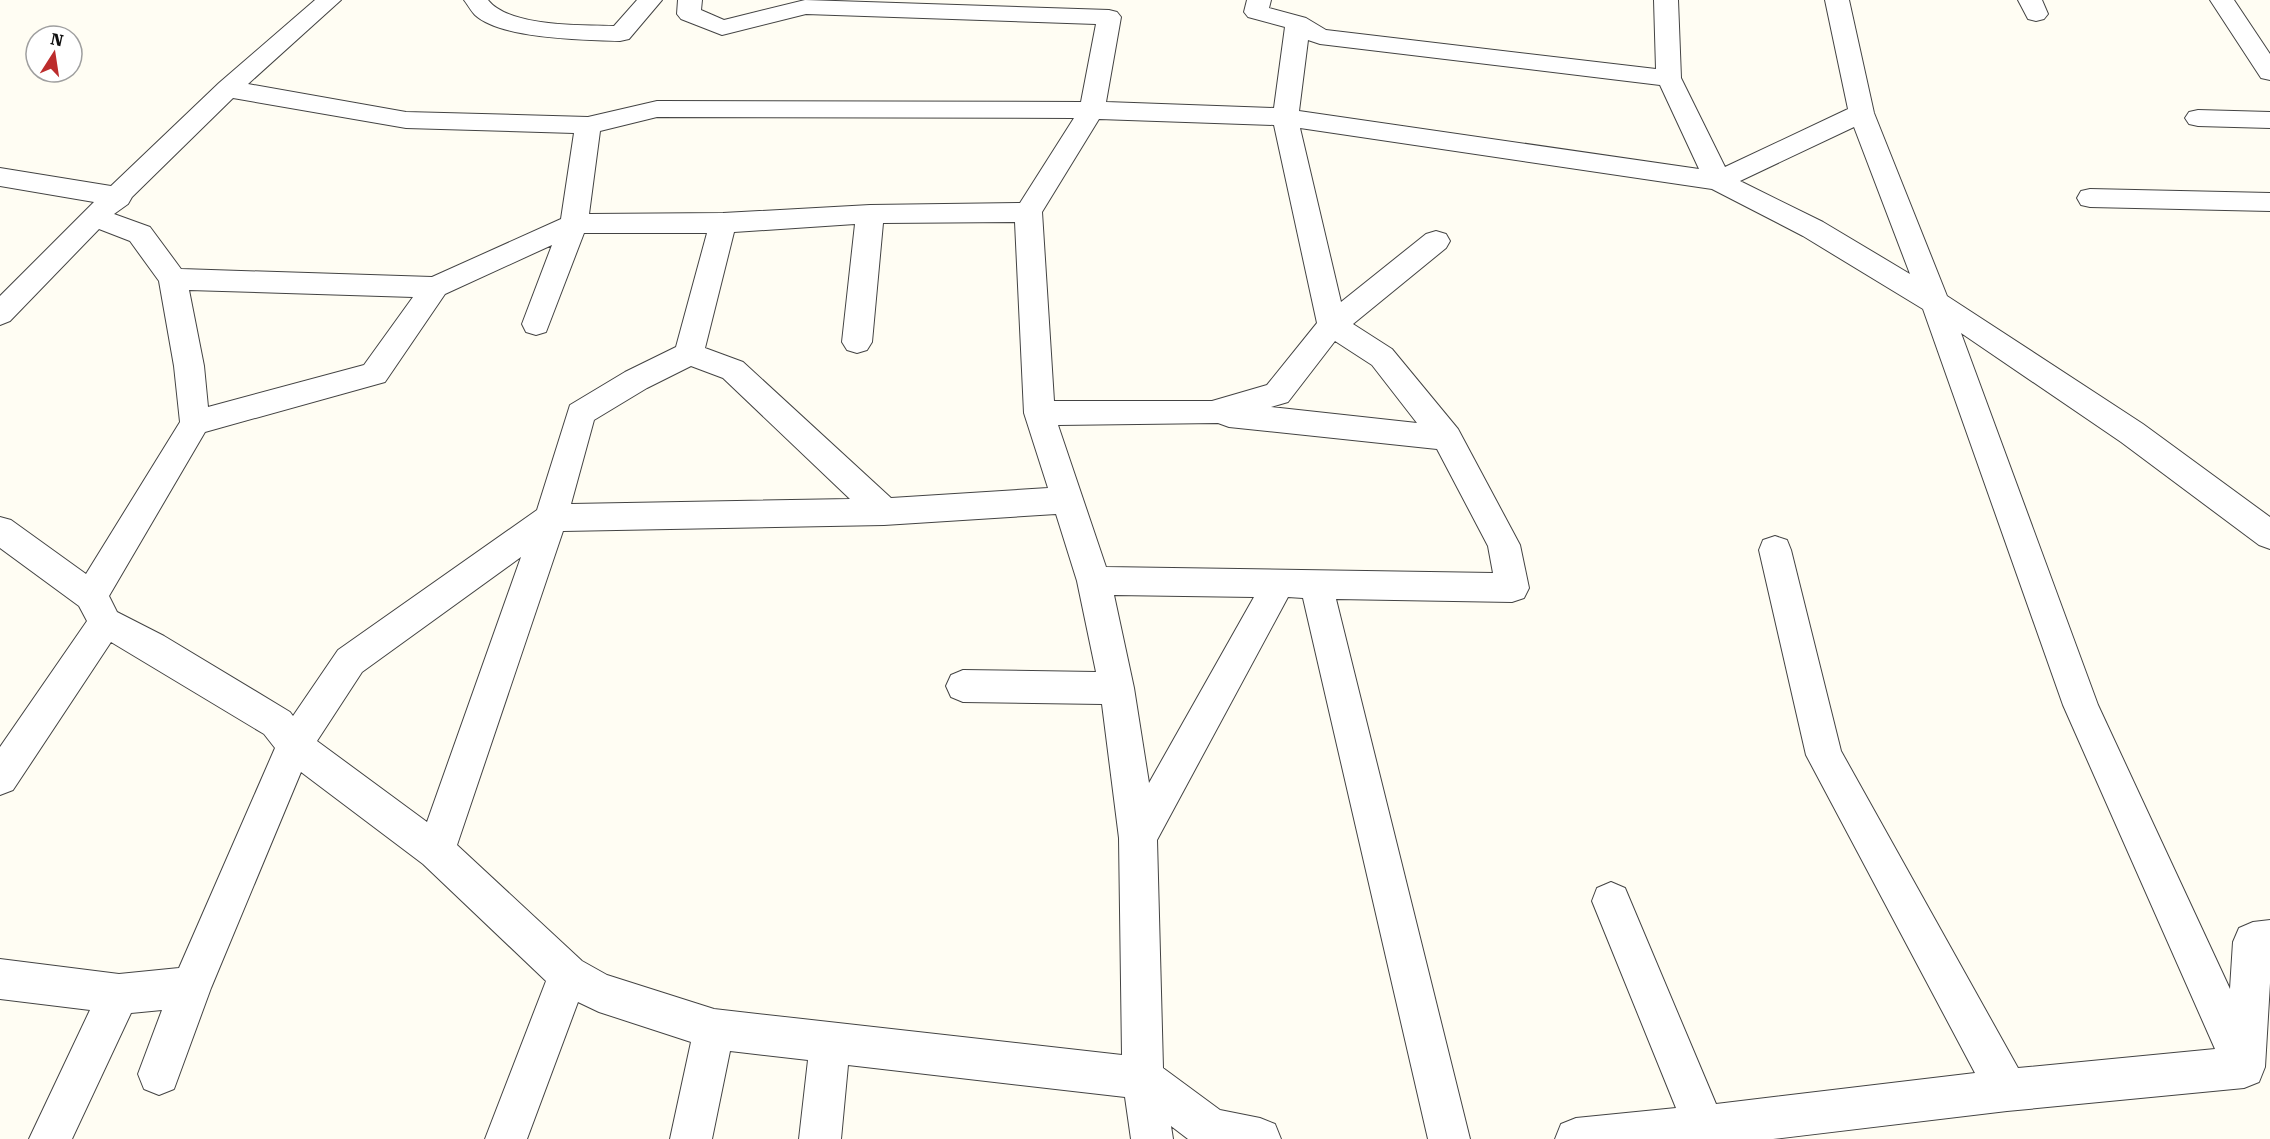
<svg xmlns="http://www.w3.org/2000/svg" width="2270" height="1139" font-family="'Roboto Serif',serif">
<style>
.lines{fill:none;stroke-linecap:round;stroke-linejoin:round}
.minor-casing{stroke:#434343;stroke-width:2}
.minor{fill:#fff;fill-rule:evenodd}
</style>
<rect width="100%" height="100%" fill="#fffdf3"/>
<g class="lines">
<defs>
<path id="minor" d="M315 0H341L248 84 406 112 588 117 657 101 1081 102 1096 24 806 14 722 35 681 19 677 14 678 0H702L701 10 724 20 805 0 1109 10 1117 12 1121 17 1106 102 1274 108 1285 27 1248 17 1244 12 1247 0H1271L1269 8 1306 18 1326 30 1656 69 1654 0H1678L1681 78 1725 167 1848 109 1825 0H1849L1874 113 1947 296 2143 424 2270 517V549L2259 545 2121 442 1961 333 2098 705 2230 989 2233 942 2239 928 2253 922 2270 920V983L2265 1067 2259 1082 2244 1088 2007 1111 1773 1139H1555L1561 1124 1576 1118 1676 1108 1592 901 1597 888 1611 882 1625 888 1716 1104 1975 1073 1806 755 1759 550 1763 540 1775 536 1787 540 1791 550 1841 751 2018 1068 2215 1049 2063 705 1923 309 1803 236 1712 189 1300 128 1341 302 1426 234 1436 231 1446 234 1450 241 1446 248 1353 324 1392 349 1458 429 1520 545 1529 588 1524 598 1512 602 1336 599 1470 1139H1428L1303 598 1288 597 1157 840 1163 1068 1220 1110 1260 1118 1275 1124 1281 1139H1188L1171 1126 1173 1139H1131L1125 1097 848 1065 841 1139H799L808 1060 730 1051 712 1139H670L691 1042 599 1012 578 1002 527 1139H485L546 981 423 864 301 772 211 988 174 1089 159 1095 144 1089 138 1074 162 1010 131 1013 72 1139H29L90 1010 0 999V959L119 974 179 968 275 748 264 734 111 642 13 790 0 795V747L87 621 79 606 0 548V517L11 520 86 574 180 422 174 366 159 281 130 241 99 229 10 321 0 325V296L94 202 0 186V168L111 186 219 83ZM1308 40 1320 44 1660 85 1699 169 1299 111ZM233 98 406 128 574 133 561 219 432 277 181 269 150 227 114 214 128 204 132 197ZM657 117 1074 118 1020 203 870 205 723 213 589 214 600 131ZM1099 119 1274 125 1317 323 1267 385 1212 401H1054L1042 212ZM1854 127 1910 274 1823 222 1740 181ZM1015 222 1024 413 1048 488 891 498 743 362 705 348 734 232 855 224 842 342 847 350 857 353 867 350 872 342 883 223ZM584 233H707L676 347 625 372 570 405 537 510 338 650 293 716 290 712 164 636 117 612 109 596 205 432 385 382 445 294 552 245 522 324 526 332 536 335 546 332ZM189 290 413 297 364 365 208 407 204 366ZM1335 341 1372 365 1417 423 1271 407 1288 402ZM691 366 723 378 850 499 571 504 594 420 647 388ZM1218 423 1229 427 1437 449 1488 546 1493 573 1106 567 1058 425ZM1056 514 1077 581 1096 672 963 670 951 675 946 686 951 697 963 702 1102 704 1119 838 1122 1055 714 1009 607 975 582 961 457 845 563 531 884 525ZM521 557 427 822 317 741 362 672ZM1114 595 1254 597 1149 783 1134 688Z
M464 0H488C509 27 582 25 614 26L637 0H662L629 39 620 41C585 40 501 39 475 15 471 11 468 5 464 0Z
M2018 0H2042L2048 14 2044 19 2036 21 2028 19Z
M2210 0H2234L2270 54V80L2261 78Z
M2198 110 2270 112V128L2198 126 2189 124 2185 118 2189 112Z
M2090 189 2270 193V211L2090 207 2081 205 2077 198 2081 191Z"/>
</defs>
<!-- minor casing -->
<use href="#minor" class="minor-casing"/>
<!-- minor -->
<use href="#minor" class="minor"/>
</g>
<!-- north arrow -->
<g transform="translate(54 54) rotate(12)"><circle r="28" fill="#ffffff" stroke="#9f9f9f" stroke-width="1.5"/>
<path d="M0-4.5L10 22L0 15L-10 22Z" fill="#bc2c2c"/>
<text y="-9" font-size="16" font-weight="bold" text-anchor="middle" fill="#101010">N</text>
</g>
</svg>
